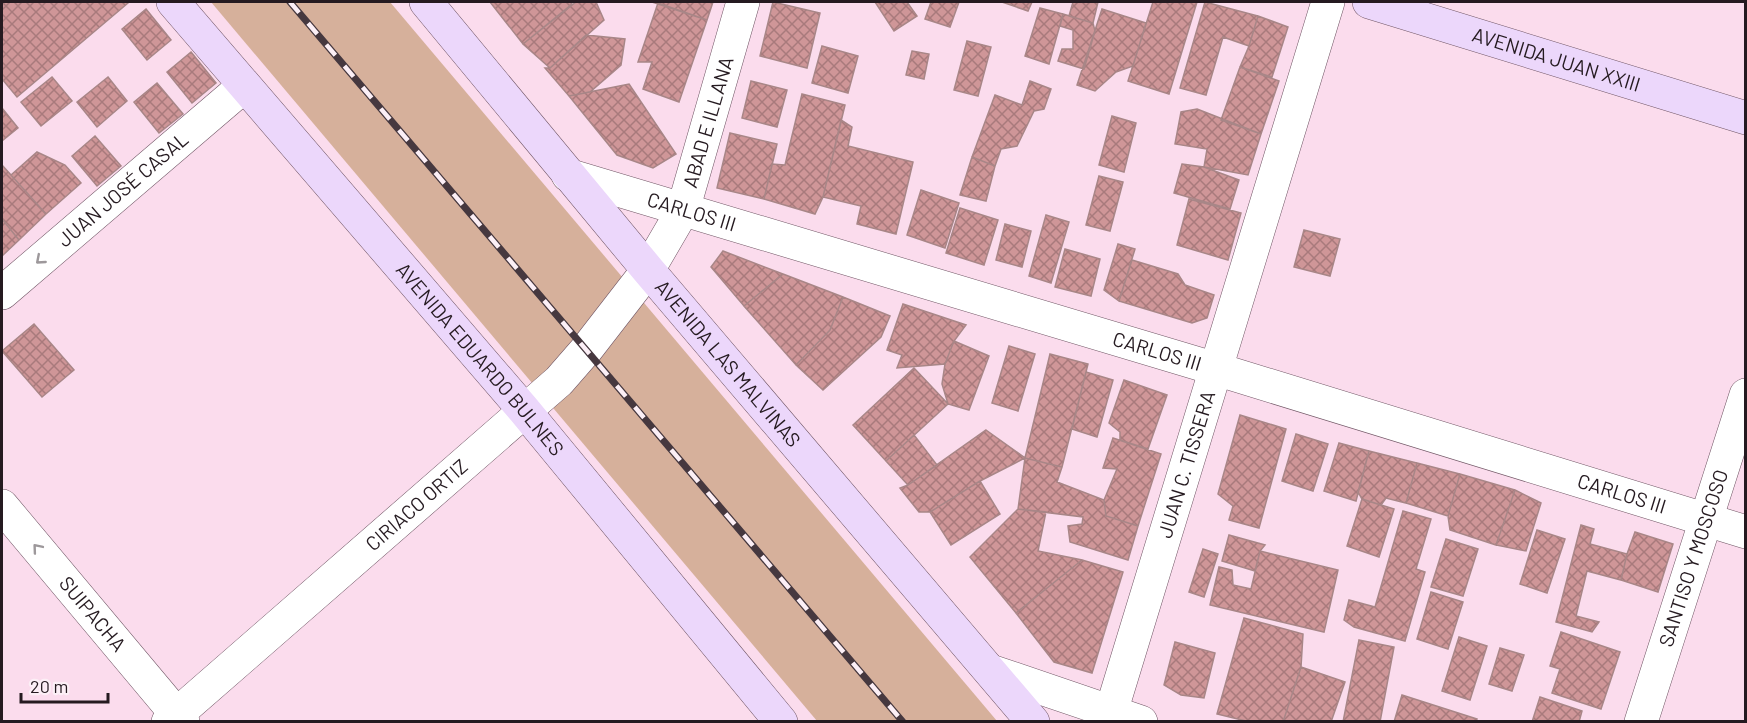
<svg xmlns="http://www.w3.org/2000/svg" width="1747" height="723" font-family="Barlow,sans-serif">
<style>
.park{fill:#d6b09b}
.building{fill:url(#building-cross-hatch);stroke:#a88687;stroke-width:1.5}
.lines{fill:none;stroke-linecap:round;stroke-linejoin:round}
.street-casing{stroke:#705665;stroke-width:34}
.secondary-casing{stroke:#705665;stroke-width:34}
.street{stroke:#fff;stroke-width:33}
.secondary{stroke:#ecd7fb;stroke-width:33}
.rail-casing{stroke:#46383f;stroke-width:7}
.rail{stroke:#fceff6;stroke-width:4.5;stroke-dasharray:14;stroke-linecap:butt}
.oneway{stroke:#9d989b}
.labels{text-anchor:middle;stroke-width:4.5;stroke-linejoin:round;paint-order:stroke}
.street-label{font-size:20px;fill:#251a20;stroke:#fceff6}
</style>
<defs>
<pattern id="building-cross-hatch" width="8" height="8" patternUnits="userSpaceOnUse" patternTransform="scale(1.5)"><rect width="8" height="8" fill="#cf9698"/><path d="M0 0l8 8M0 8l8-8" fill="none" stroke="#a87a7c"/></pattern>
</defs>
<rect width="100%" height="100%" fill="#fbdced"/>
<!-- park -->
<path class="park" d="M211 2H390L997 721H817Z"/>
<!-- building -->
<path class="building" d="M2 2H127L128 3 17 97 2 79Z
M490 2H570L572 4 523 44Z
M576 2H596L604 20 550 68 523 44Z
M652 2H713L707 20Z
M773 2 820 13 807 68 760 56Z
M875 2H907L917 16 894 31Z
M931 2H959L950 27 925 19Z
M1002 2H1032L1028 11Z
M1073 2H1098L1093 23 1069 16Z
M1153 2H1197L1169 94 1128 81Z
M1205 2 1258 16 1249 46 1223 37 1206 95 1180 88Z
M658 3 707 20 679 102 643 89 652 62H638Z
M1040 8 1063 14 1049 64 1025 56Z
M146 9 171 40 147 60 122 29Z
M1102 9 1146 23 1133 66 1116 72 1095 91 1077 85Z
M1063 14 1093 23 1095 31 1084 69 1058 61 1062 49H1073V30L1060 26Z
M1258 16 1288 27 1272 77 1240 67 1249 46Z
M586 35 625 39 621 65 590 92 569 96 545 68H550Z
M967 41 991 47 978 96 954 90Z
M822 46 858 56 848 93 812 83Z
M912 51 929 54 924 79 906 75Z
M191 52 216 83 192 103 167 72Z
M1240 67 1279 81 1261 134 1221 120Z
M52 77 72 101 41 126 21 102Z
M108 77 127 101 97 127 77 102Z
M751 81 787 90 777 127 742 118Z
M1030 81 1051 89 1044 109 1034 111 1017 146 1001 149 995 166 972 157 995 95 1022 105Z
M157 83 183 114 159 133 134 102Z
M629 84 676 154 653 168 617 155 569 96Z
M802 94 845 105 823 197 815 214 764 199 772 164 785 165Z
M2 108 18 128 2 141Z
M1197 109 1261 134 1248 175 1204 167 1207 149 1175 144 1181 112Z
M1112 116 1136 123 1124 172 1099 165Z
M841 120 852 127 848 146 913 162 896 234 857 224 861 206 823 197Z
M730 133 777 144 764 199 717 188Z
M95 136 121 166 97 186 72 156Z
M37 152 65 165 81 183 46 214 11 175Z
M972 157 995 166 986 201 960 195Z
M1182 164 1204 167 1239 180 1230 209 1174 193Z
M2 165 46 214 19 240 2 219Z
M1099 176 1123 182 1110 231 1086 225Z
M921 190 959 203 945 248 907 235Z
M1189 199 1241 213 1228 260 1177 245Z
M960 208 998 220 984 265 946 253Z
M1046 215 1069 222 1051 283 1029 276Z
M2 219 19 240 2 256Z
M1005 224 1031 231 1022 267 996 260Z
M1304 230 1340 239 1330 276 1294 267Z
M1118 244 1135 249 1119 301 1104 290Z
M1065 249 1100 259 1091 296 1055 287Z
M723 251 783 274 744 306 711 267Z
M1132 260 1178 274 1185 285 1214 295 1207 318 1192 323 1119 301Z
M783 274 843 297 830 330 796 365 744 306Z
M843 297 890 316 881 337 823 390 796 365 830 330Z
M903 304 966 325 954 341 945 364 897 368 902 355 887 350Z
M34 324 74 370 42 397 2 351Z
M954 341 989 356 969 410 948 404 942 384 945 364Z
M1009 346 1035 354 1018 411 992 403Z
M1050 354 1088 364 1062 467 1025 458Z
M914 368 948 404 886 461 853 425Z
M1086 372 1113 380 1097 437 1072 429Z
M1124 380 1167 395 1148 449 1120 440V432L1109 423Z
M1240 415 1286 429 1259 528 1229 520 1233 506 1218 494Z
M986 430 1025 458 980 481 930 512H919L900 488 908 485Z
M1296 434 1328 444 1313 491 1282 481Z
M914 435 937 465 908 485 886 461Z
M1113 438 1161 454 1138 526 1106 516 1104 500 1117 469 1103 468Z
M1339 443 1369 451 1356 501 1324 491Z
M1369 451 1417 463 1406 503 1386 498 1381 505 1362 499 1358 492Z
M1025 458 1062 467 1057 482 1104 500 1106 516 1138 526 1128 560 1070 542 1068 526 1082 524 1083 517 1018 509Z
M1417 463 1460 474 1448 516 1406 503Z
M1460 474 1515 490 1496 545 1450 530 1448 516Z
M980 481 1000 514 951 545 930 512Z
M1515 490 1541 503 1526 551 1496 545Z
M1362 499 1394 509 1379 557 1347 546Z
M1018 509 1046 512 1038 551 1082 560 1016 613 970 557Z
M1403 511 1431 519 1416 569 1425 572 1405 641 1354 627 1344 620 1349 600 1375 607Z
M1581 525 1594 529 1590 544 1627 554 1621 580 1587 571 1576 616 1599 622 1592 632 1556 622Z
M1537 530 1565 539 1547 593 1520 584Z
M1635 532 1673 544 1658 592 1621 580 1627 554Z
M1229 535 1265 545 1260 551 1255 571 1222 561Z
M1446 539 1478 549 1463 596 1431 587Z
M1203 549 1218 554 1204 597 1189 592Z
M1260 551 1338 570 1324 632 1210 605 1219 567 1232 570 1233 585 1251 589Z
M1082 560 1123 572 1092 673 1054 662 1016 613Z
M1431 592 1463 602 1448 649 1417 639Z
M1244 618 1303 634 1301 667 1283 722H1250L1217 714Z
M1561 632 1620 652 1601 709 1552 693 1560 669 1550 666Z
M1459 637 1487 646 1470 700 1442 691Z
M1359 640 1394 647 1380 722 1366 720 1365 722H1343Z
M1175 642 1215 653 1204 698 1181 695 1164 685Z
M1500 648 1524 655 1512 691 1489 684Z
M1301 667 1345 682 1331 722H1283Z
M1402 695 1477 719 1476 722H1394Z
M1540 697 1582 711 1579 722H1532Z"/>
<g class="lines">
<defs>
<g id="street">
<path id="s1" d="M568 175 1216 369 1746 532"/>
<path id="s2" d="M2 293 244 86"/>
<path id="s3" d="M2 506 183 722"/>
<path d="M991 671 1141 722"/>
<path id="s4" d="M168 722 559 381 586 350 648 270 683 210 743 2"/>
<path id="s5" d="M1106 722 1111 712 1328 2"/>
<path id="s6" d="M1641 722 1746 395"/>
</g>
<g id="secondary">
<path id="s7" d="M173 2 524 410 781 722"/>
<path id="s8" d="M426 2 648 270 1033 722"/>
<path id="s9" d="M1369 2 1746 118"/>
</g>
</defs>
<!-- street casing -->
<use href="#street" class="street-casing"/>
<!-- secondary casing -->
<use href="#secondary" class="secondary-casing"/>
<!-- street -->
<use href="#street" class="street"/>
<!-- secondary -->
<use href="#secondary" class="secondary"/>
<defs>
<path id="rail" d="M290 2 903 722"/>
</defs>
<!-- rail casing -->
<use href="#rail" class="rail-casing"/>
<!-- rail -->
<use href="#rail" class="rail"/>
</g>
<!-- one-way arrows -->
<defs><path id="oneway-chevron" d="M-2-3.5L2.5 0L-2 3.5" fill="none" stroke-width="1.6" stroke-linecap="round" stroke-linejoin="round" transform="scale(1.5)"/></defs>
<g class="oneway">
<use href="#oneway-chevron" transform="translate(40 260) rotate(139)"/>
<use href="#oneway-chevron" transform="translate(37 548) rotate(-130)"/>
</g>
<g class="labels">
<!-- street labels -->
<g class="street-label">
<text dy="7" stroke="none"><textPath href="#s9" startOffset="196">AVENIDA JUAN XXIII</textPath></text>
<text dy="7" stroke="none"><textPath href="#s4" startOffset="822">ABAD E ILLANA</textPath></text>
<text dy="7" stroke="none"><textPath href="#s2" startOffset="159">JUAN JOSÉ CASAL</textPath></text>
<text dy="7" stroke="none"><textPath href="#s1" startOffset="129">CARLOS III</textPath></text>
<text dy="7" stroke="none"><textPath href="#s1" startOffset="615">CARLOS III</textPath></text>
<text dy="7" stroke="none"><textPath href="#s7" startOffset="471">AVENIDA EDUARDO BULNES</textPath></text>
<text dy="7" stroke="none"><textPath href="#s8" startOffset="471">AVENIDA LAS MALVINAS</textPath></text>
<text dy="7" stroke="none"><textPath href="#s5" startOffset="270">JUAN C. TISSERA</textPath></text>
<text dy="7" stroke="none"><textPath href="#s1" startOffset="1101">CARLOS III</textPath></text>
<text dy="7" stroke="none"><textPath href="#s4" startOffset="330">CIRIACO ORTIZ</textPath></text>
<text dy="7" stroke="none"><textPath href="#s6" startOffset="172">SANTISO Y MOSCOSO</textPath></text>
<text dy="7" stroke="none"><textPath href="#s3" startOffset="141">SUIPACHA</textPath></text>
</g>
</g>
<!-- border -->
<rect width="1747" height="723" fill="none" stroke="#251a20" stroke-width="6"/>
<!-- scale -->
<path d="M21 693v9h87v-9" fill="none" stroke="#251a20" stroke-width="3"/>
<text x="30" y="693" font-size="18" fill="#251a20" stroke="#fceff6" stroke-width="4.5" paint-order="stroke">20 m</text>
</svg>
